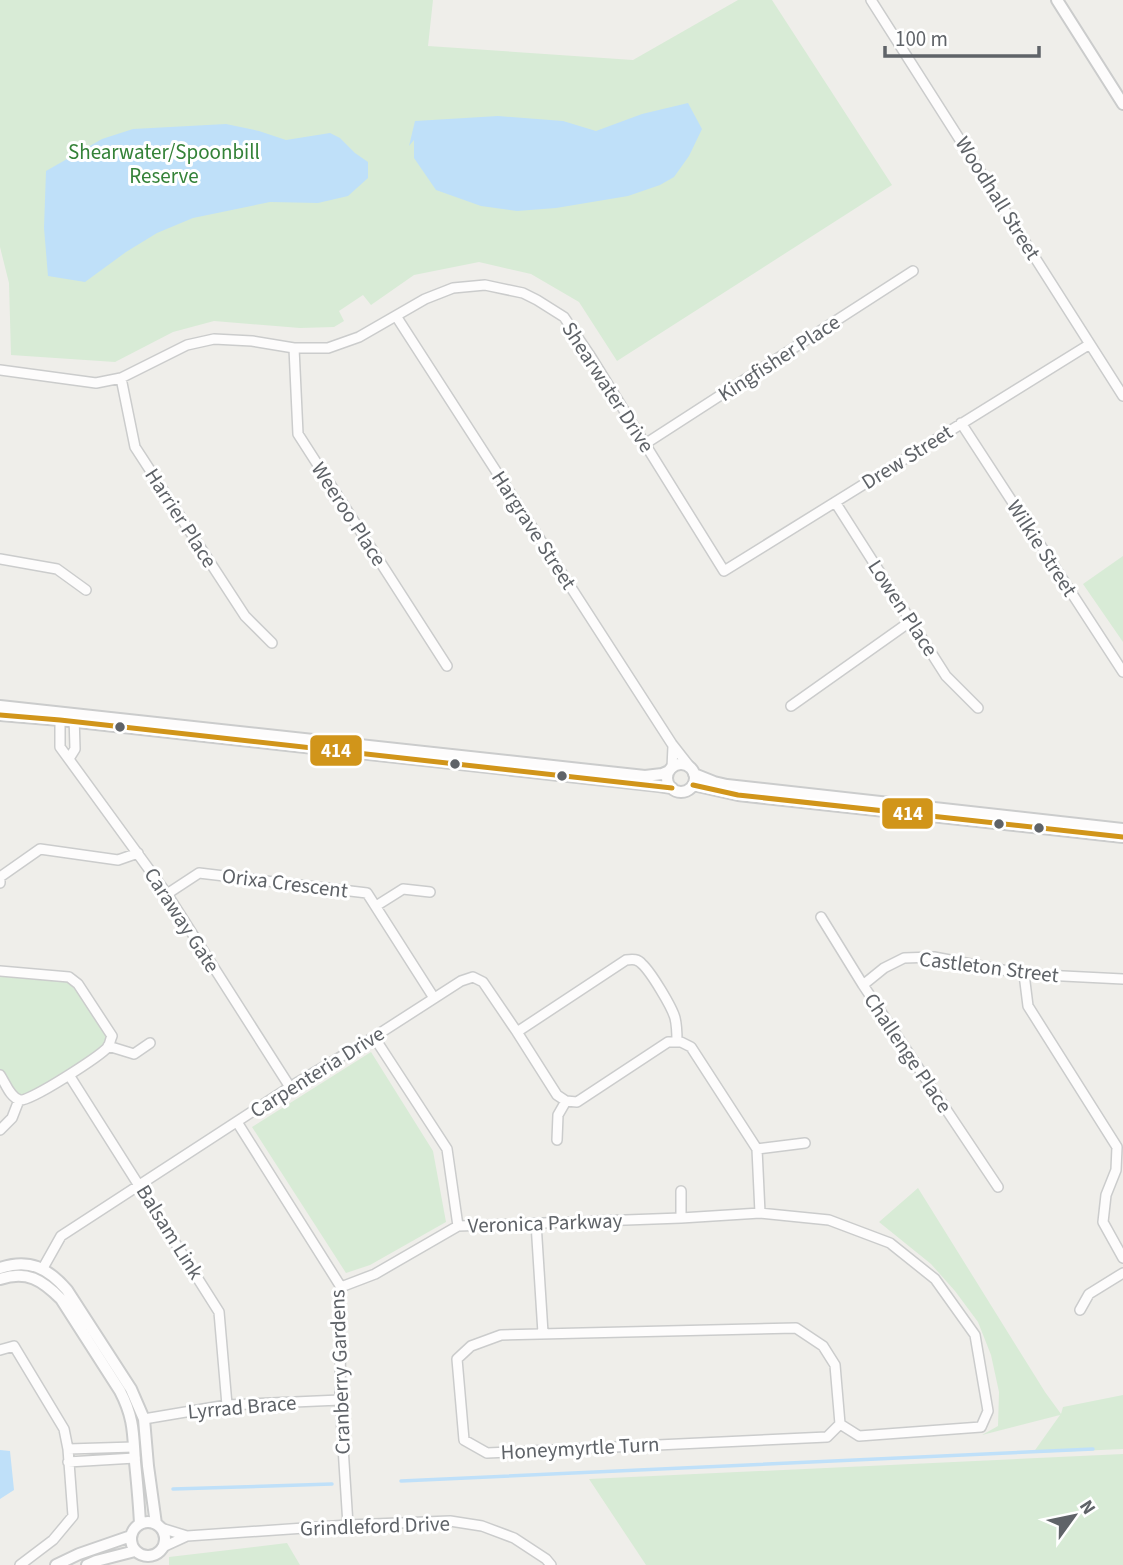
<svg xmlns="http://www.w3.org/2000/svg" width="1123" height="1565" font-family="'Source Sans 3',sans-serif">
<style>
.green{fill:#d8ebd6}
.water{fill:#bfe0f9}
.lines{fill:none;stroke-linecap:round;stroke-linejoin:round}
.stream{stroke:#bfe0f9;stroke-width:3.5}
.minor-casing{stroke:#cbcccc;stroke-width:12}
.tertiary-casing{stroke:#cbcccc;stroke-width:14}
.minor{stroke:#fdfcfc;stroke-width:9}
.tertiary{stroke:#fdfcfc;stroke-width:10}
.bus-1-casing{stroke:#fff;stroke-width:10}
.bus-1{stroke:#d1951a;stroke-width:5}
.bus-dot{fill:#5f6368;stroke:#fff;stroke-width:2.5}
.labels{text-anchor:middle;stroke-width:6;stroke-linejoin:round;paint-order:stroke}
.park-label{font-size:21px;fill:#348238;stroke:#fff}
.street-label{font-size:21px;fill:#5f6368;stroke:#fff}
.line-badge{stroke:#fff;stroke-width:2.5}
.badge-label{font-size:19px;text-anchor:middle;font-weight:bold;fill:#fff}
</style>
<rect width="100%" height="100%" fill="#efeeea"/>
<!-- green -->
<path class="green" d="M0 0H433L428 46 633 60 738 0H772L892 185 617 361 579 302 531 274 479 262 414 275 371 305 363 295 339 311 344 321 334 327 300 328 214 321 173 332 115 362 11 355 9 283 0 247Z
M1123 556V642L1083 584Z
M0 971 69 977 112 1036 108 1046 69 1075 19 1100 0 1075Z
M371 1052 433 1151 446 1222 370 1265 346 1273 252 1127Z
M918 1188 1045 1392 1061 1414 1063 1407 1123 1395V1449L1033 1453 1060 1415 982 1435 998 1426 999 1392 991 1355 978 1322 955 1291 931 1264 879 1222Z
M1123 1454V1565H646L589 1479Z
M287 1543 300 1565H169V1557Z"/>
<!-- water -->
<path class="water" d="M688 103 702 129 689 156 674 177 660 185 628 196 556 208 517 211 481 206 436 190 414 158V140L409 146 415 121 498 116 563 121 596 131 642 114Z
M226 124 259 131 286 140 330 133 340 138 355 153 368 162V178L348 196 318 203 270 202 193 218 157 233 126 252 85 282 48 276 44 228 46 171 102 139 133 129Z
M0 1450 10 1451 14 1490 0 1499Z"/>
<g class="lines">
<!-- stream -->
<path class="stream" d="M401 1481 1093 1449
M173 1489 332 1484"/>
<defs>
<path id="minor" d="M871 0 1123 396
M396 316 672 744 690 767
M294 348 298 434 447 666
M0 370 96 383 121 378 187 345 214 339 252 341 294 348H328L359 337 425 299 453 288 485 285 523 293 537 300 564 317 589 354 724 571 1090 344
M121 378 135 447 245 616 272 643
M961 423 1123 672
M645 444 913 271
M835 502 946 676 978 708
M0 559 57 569 86 590
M791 706 911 621
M60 715V747L167 894 290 1087
M70 757 75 749 74 715
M672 768 673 746
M0 883V877L40 849 118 860 138 853
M167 894 199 873 367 893 434 998
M376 906 403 889 430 892
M821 917 863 985 998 1187
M0 971 69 977 78 984 112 1036C110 1040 110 1044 108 1047 100 1056 30 1102 20 1100 10 1098 5 1082 0 1075
M1024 974 1028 1006 1117 1147 1116 1170 1106 1195 1103 1222 1123 1258
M863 985 884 968 904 958 934 957 1024 974 1123 979
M517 1032 626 960C633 959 638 959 642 964 651 972 672 1007 675 1018 677 1026 677 1033 677 1042
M374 1037 447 1149 458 1226
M108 1046 134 1054 150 1043
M69 1075 219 1312 227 1405
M237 1122 341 1287 340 1400 348 1525
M0 1130 12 1118 19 1100
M557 1140 558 1115 566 1101
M757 1149 805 1143
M681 1218V1191
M536 1223 543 1333
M43 1268 61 1236 290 1087 374 1037 461 981 473 977 483 982 517 1032 557 1095 566 1101 577 1102 668 1042H681L691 1047 757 1149 760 1213
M341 1287 375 1274 458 1226 681 1218 760 1213 829 1220 890 1243 935 1279 975 1335 988 1411 981 1427 859 1436 840 1424
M1080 1310 1089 1294 1123 1273
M796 1328 823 1346 835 1365 840 1424 827 1437 487 1453 464 1440 457 1359 471 1346 501 1335Z
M0 1350 14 1346 64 1429 68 1449 73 1516 53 1540 20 1565
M144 1419 227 1405 340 1400
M68 1449 134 1447
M68 1462 135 1458
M161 1528 187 1536 348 1525 450 1521 482 1526 514 1538 546 1559 551 1565
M163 1547 187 1536"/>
<path id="tertiary" d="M1057 0 1123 104
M0 706 645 776 662 774 669 771
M0 715 60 720 659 786 672 788
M667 778a14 14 0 1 1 28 0a14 14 0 1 1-28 0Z
M694 774 714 782 727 785 1123 829
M693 785 738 795 1123 837
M0 1268C29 1258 48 1268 67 1290L131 1389 144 1419 148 1466 156 1524
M0 1279C27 1270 42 1280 61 1299L120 1391C134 1418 133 1433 135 1462 137 1482 139 1503 140 1524
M131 1539a17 17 0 1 1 34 0a17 17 0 1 1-34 0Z
M56 1565 79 1554 131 1536
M87 1565 96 1561 135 1551"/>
</defs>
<!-- minor casing -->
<use href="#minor" class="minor-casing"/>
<!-- tertiary casing -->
<use href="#tertiary" class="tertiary-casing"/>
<!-- minor -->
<use href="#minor" class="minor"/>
<!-- tertiary -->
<use href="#tertiary" class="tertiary"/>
<defs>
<path id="bus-1" d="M0 715 60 720 672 788
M693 785 738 795 1123 837"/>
</defs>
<!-- bus-1 casing -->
<use href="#bus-1" class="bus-1-casing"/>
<!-- bus-1 -->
<use href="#bus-1" class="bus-1"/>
</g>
<!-- markers -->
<g class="bus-dot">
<circle cx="120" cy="727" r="6"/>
<circle cx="455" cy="764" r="6"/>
<circle cx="562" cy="776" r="6"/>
<circle cx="999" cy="824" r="6"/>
<circle cx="1039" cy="828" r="6"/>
</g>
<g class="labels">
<!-- park labels -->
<g class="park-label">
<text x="164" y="159">Shearwater/Spoonbill<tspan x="164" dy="24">Reserve</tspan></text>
</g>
<!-- street labels -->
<g class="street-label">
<text transform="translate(998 198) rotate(58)" y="7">Woodhall Street</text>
<text transform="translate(779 358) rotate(-33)" y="7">Kingfisher Place</text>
<text transform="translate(608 387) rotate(57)" y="7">Shearwater Drive</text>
<text transform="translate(907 457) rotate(-32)" y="7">Drew Street</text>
<text transform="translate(349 514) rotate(57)" y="7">Weeroo Place</text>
<text transform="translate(181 518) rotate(57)" y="7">Harrier Place</text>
<text transform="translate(534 530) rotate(57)" y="7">Hargrave Street</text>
<text transform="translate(1042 548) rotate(57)" y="7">Wilkie Street</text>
<text transform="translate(903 608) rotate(57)" y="7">Lowen Place</text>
<text transform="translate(285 883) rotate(7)" y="7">Orixa Crescent</text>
<text transform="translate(182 920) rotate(57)" y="7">Caraway Gate</text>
<text transform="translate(989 967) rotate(7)" y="7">Castleton Street</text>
<text transform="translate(908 1053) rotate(56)" y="7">Challenge Place</text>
<text transform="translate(317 1072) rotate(-32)" y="7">Carpenteria Drive</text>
<text transform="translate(545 1223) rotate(-2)" y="7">Veronica Parkway</text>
<text transform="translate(170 1232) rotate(58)" y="7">Balsam Link</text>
<text transform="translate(340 1372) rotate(-92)" y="7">Cranberry Gardens</text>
<text transform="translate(242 1407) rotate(-5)" y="7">Lyrrad Brace</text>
<text transform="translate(580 1448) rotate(-3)" y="7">Honeymyrtle Turn</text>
<text transform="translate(375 1526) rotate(-2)" y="7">Grindleford Drive</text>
</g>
</g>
<g class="line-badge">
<rect x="309" y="734" width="54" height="33" rx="7" fill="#d1951a"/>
<rect x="881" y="797" width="53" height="33" rx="7" fill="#d1951a"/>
</g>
<g class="badge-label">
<text x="336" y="757">414</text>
<text x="908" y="820">414</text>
</g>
<!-- north arrow -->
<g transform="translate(1074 1516) rotate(57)" stroke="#ffffff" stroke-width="5" paint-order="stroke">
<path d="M0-5L12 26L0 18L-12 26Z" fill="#5f6368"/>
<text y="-10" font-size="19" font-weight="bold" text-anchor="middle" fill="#5f6368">N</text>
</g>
<!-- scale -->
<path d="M885 46v10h154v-10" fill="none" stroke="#5f6368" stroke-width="3.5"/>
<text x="895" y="46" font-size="21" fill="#5f6368" stroke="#ffffff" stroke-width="5" paint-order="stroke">100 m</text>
</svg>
